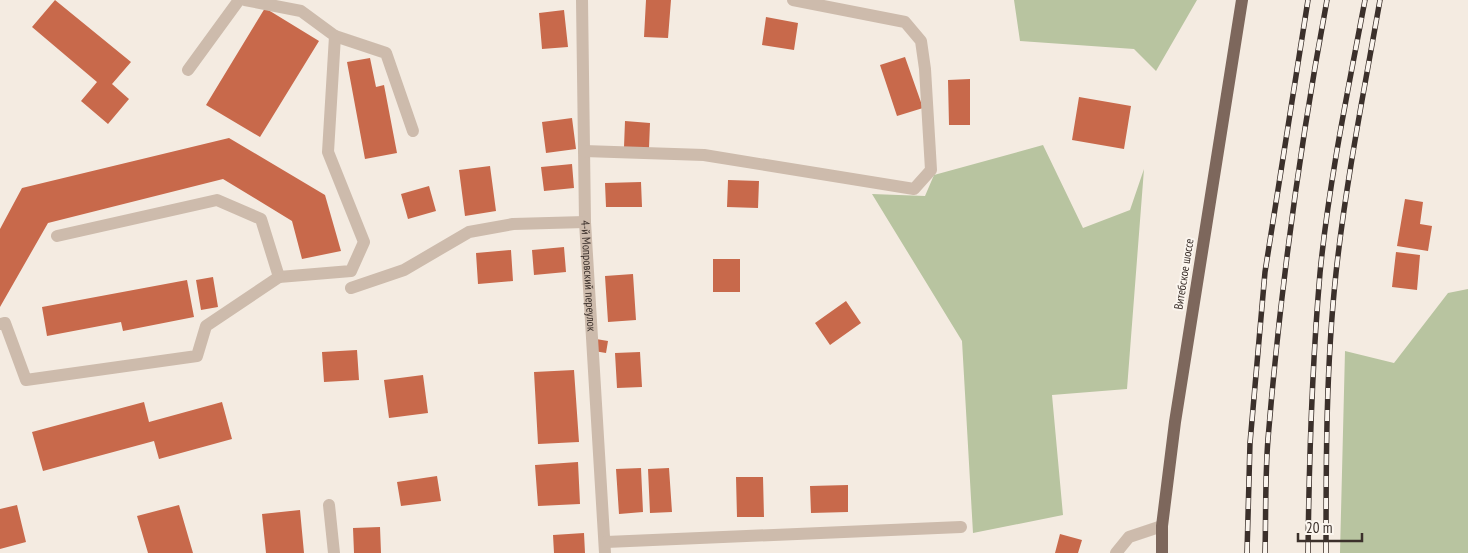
<svg xmlns="http://www.w3.org/2000/svg" width="1468" height="553" font-family="'PT Sans Narrow',sans-serif">
<style>
.green{fill:#b8c4a0}
.building{fill:#c8694b}
.lines{fill:none;stroke-linecap:round;stroke-linejoin:round}
.minor{stroke:#cdbbac;stroke-width:12}
.major{stroke:#7d675c;stroke-width:12}
.rail-casing{stroke:#3b302b;stroke-width:5.5}
.rail{stroke:#fbf5ee;stroke-width:4;stroke-dasharray:11;stroke-linecap:butt}
.labels{text-anchor:middle;stroke-width:4;stroke-linejoin:round;paint-order:stroke}
.street-label{font-size:12px;fill:#3b302b;stroke:#fbf5ee}
</style>
<rect width="100%" height="100%" fill="#f4ebe1"/>
<!-- green -->
<path class="green" d="M1014 0H1197L1156 71 1134 49 1020 41Z
M1043 145 1083 228 1130 210 1144 169 1127 389 1052 395 1063 515 973 533 962 341 872 194 925 196 934 175Z
M1468 289V553H1340L1345 351 1394 363 1448 293Z"/>
<!-- building -->
<path class="building" d="M55 0 131 62 112 84 129 99 108 124 81 101 97 82 32 27Z
M646 0H671L668 38 644 37Z
M265 8 319 41 260 137 206 105Z
M564 10 568 47 542 49 539 13Z
M766 17 798 23 794 50 762 45Z
M905 57 923 108 897 116 880 65Z
M370 58 376 87 384 85 397 153 365 159 347 62Z
M970 79V125H949L948 80Z
M1079 97 1131 106 1124 149 1072 140Z
M572 118 576 149 546 153 542 122Z
M625 121 650 123 649 148 624 147Z
M229 138 325 195 341 251 302 259 292 221 223 179 48 223 0 307V229L22 188Z
M572 164 574 188 544 191 541 167Z
M490 166 496 211 465 216 459 170Z
M728 180 759 181 758 208 727 207Z
M641 182 642 207H606L605 183Z
M429 186 436 211 408 219 401 194Z
M1405 199 1423 202 1420 224 1432 226 1428 251 1397 246Z
M564 247 566 272 534 275 532 250Z
M511 250 513 281 478 284 476 253Z
M1396 252 1420 255 1417 290 1392 287Z
M713 259H740V292H713Z
M633 274 636 320 608 322 605 276Z
M213 277 218 307 201 310 196 280Z
M187 280 194 317 123 331 121 322 47 336 42 307Z
M846 301 861 323 830 345 815 323Z
M596 339 608 341 606 353 594 351Z
M357 350 359 380 324 382 322 352Z
M640 352 642 387 617 388 615 353Z
M574 370 579 442 538 444 534 372Z
M423 375 428 413 389 418 384 380Z
M144 402 149 422 222 402 232 439 159 459 154 441 43 471 32 432Z
M578 462 580 504 538 506 535 465Z
M641 468 643 512 619 514 616 469Z
M669 468 672 512 650 513 648 469Z
M437 476 441 501 401 506 397 482Z
M736 477H763L764 517H737Z
M848 485V512L811 513 810 486Z
M17 505 26 542 0 549V509Z
M179 505 193 553H148L137 516Z
M300 510 304 553H266L262 514Z
M380 527 381 553H354L353 528Z
M584 533 585 553H554L553 535Z
M1060 534 1082 540 1078 553H1055Z"/>
<g class="lines">
<!-- minor -->
<g class="minor">
<path id="s1" d="M582 0 585 222 605 553"/>
<path d="M335 36 386 53 413 131"/>
<path d="M188 70 239 0"/>
<path d="M584 151 704 155 914 189 931 170 925 69 921 41 905 22 793 0"/>
<path d="M57 236 217 200 261 219 279 277 351 271 364 242 328 152 335 36 301 11 245 0"/>
<path d="M351 288 404 270 469 232 513 224 585 222"/>
<path d="M0 324 5 323 26 380 197 356 206 326 279 277"/>
<path d="M329 505 334 553"/>
<path d="M606 542 961 527"/>
<path d="M1116 553 1129 537 1162 526"/>
</g>
<!-- major -->
<path class="major" d="M1162 553V526L1175 422 1242 0"/>
<defs>
<path id="rail" d="M1247 553 1250 443 1265 272 1308 0
M1265 553C1266 515 1265 477 1268 439 1280 292 1300 145 1327 0
M1308 553C1309 459 1312 366 1320 273 1329 181 1348 90 1365 0
M1326 553C1326 460 1326 366 1336 273 1346 181 1364 91 1380 0"/>
</defs>
<!-- rail casing -->
<use href="#rail" class="rail-casing"/>
<!-- rail -->
<use href="#rail" class="rail"/>
</g>
<g class="labels">
<!-- street labels -->
<g class="street-label">
<text transform="translate(1184 274) rotate(-81)" y="4">Витебское шоссе</text>
<text dy="4" stroke="none"><textPath href="#s1" startOffset="276">4-й Мопровский переулок</textPath></text>
</g>
</g>
<!-- scale -->
<path d="M1298 533v8h64v-8" fill="none" stroke="#3b302b" stroke-width="2.5"/>
<text x="1306" y="533" font-size="15" fill="#3b302b" stroke="#fbf5ee" stroke-width="4" paint-order="stroke">20 m</text>
</svg>
